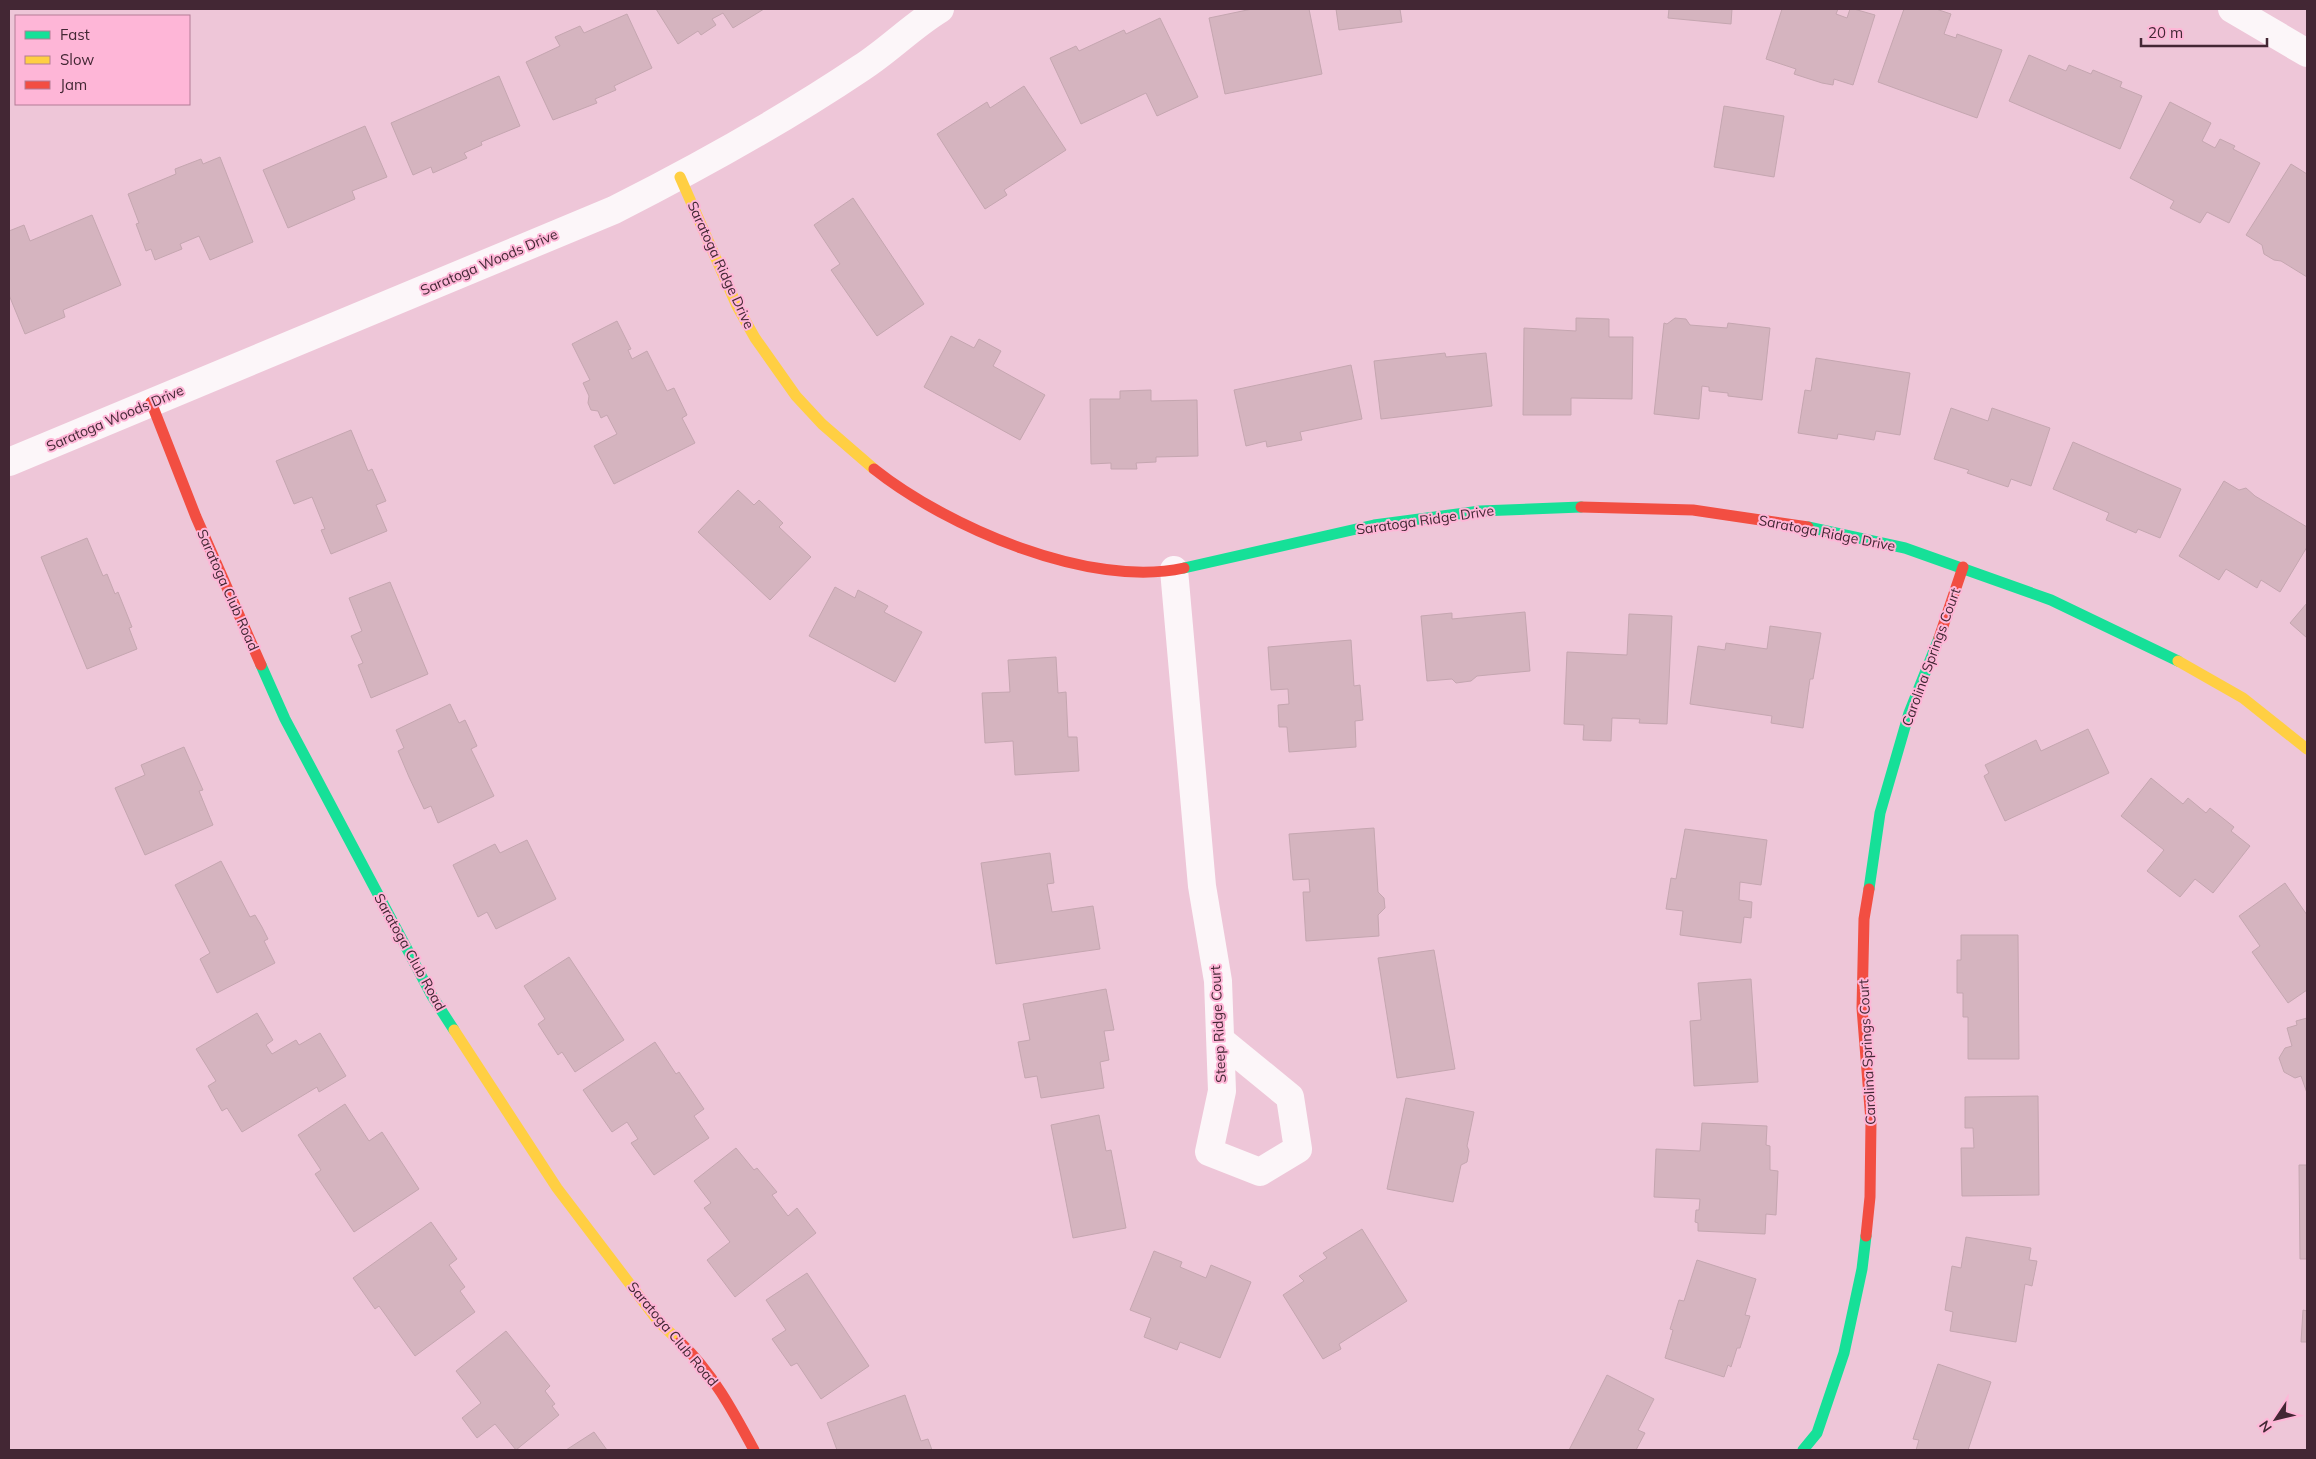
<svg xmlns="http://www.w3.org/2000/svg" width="2316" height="1459" font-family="Mulish,sans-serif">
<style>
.building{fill:#d5b4bf;stroke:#c5a6b0}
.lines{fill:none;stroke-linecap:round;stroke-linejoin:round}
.street{stroke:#fcf6f9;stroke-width:28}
.fast{stroke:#16e098;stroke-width:11}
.slow{stroke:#ffcf43;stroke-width:11}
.jam{stroke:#f24e42;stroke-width:11}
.labels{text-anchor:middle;stroke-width:4;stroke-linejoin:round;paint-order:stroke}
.street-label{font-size:14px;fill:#432734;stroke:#feb6d7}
</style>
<rect width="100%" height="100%" fill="#eec6d8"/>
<!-- building -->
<path class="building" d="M656 9H764L733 28 723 13 712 19 716 25 701 35 698 31 678 44Z
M1252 9H1309L1322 74 1225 94 1209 18Z
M1336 9H1400L1402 22 1339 30Z
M1669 9H1732L1731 24 1668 18Z
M1782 9H1838L1836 14 1847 18 1850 9H1854L1875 15 1853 85 1834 79 1833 85 1822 83 1794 74 1796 69 1766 59Z
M1904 9H1936L1951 14 1944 34 1956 38 1957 34 2002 50 1977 118 1878 82Z
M627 14 652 68 614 86 616 90 595 99 597 103 553 120 526 62 560 46 555 37 580 26 584 33Z
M1160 18 1198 97 1157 116 1146 93 1081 124 1050 58 1076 46 1079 51 1124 30 1126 34Z
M2029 55 2066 71 2069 65 2091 74 2093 70 2122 82 2120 87 2142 96 2120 149 2009 101Z
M499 76 520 126 481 142 482 145 464 153 467 158 433 173 431 167 413 175 391 123Z
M1024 86 1066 150 1004 190 1007 195 985 209 937 134 987 102 990 108Z
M2170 102 2211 123 2202 141 2215 148 2220 139 2235 146 2233 149 2260 163 2229 223 2207 212 2200 223 2170 208 2174 201 2130 178Z
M1724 106 1784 116 1774 177 1714 167Z
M365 126 387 177 352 191 355 199 288 228 263 170Z
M220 157 253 242 210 260 199 236 180 244 182 249 155 260 151 249 146 251 136 224 139 223 128 194 176 174 175 169 201 159 203 164Z
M2291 164 2307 174V277L2281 261 2274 260 2264 254 2262 245 2246 235Z
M853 198 924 304 877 336 831 270 840 264 814 225Z
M92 215 121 285 63 310 65 317 25 334 9 295V231L24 225 30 241Z
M1576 318 1609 319V337H1633L1632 399 1571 398V415H1523L1524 328 1576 331Z
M1675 318 1686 319 1690 325 1727 328 1728 323 1770 328 1762 400 1728 396V393L1709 391V387L1702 386 1699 419 1654 414 1664 323 1667 324Z
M617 321 631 349 628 350 632 359 647 351 667 391 674 388 687 415 682 418 695 443 614 484 594 446 617 434 607 415 601 418 598 411 591 410 588 403 589 396 583 383 590 380 572 344Z
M951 336 974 348 979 339 1001 351 993 366 1045 395 1020 440 924 387Z
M1445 353 1446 357 1486 353 1492 406 1381 419 1374 361Z
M1816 358 1910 373 1900 435 1876 431 1874 440 1838 434 1837 439 1798 433 1805 390 1811 391Z
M1351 365 1362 419 1300 432 1302 440 1267 447 1266 441 1246 446 1234 390Z
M1151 390V401L1197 400 1198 456 1156 457V462L1136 463 1137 469H1111V463L1091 464 1090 399H1120V391Z
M1951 408 1988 421 1992 408 2050 428 2031 486 2011 479 2008 487 1967 473 1969 470 1934 459Z
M351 430 368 471 372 469 386 501 376 505 387 531 331 554 321 530 325 529 312 497 294 504 276 461Z
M2073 442 2181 489 2160 538 2138 529 2136 533 2106 520 2109 513 2053 489Z
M2224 481 2239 490 2246 488 2255 496 2307 527V547L2280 592 2261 580 2257 588 2226 569 2219 580 2179 556Z
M738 490 754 505 759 500 783 523 779 527 811 557 770 600 698 532Z
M87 538 103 576 107 574 115 594 118 592 132 627 129 628 137 649 87 669 41 557Z
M390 582 428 674 371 698 358 665 363 663 351 636 362 631 349 598Z
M835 587 855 598 858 590 888 606 884 612 922 632 895 682 809 636Z
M2307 603V638L2290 623Z
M1525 612 1530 671 1477 676 1471 681 1456 683 1452 679 1427 681 1421 616 1452 613V619Z
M1629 614 1672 616 1667 724 1639 723 1640 719 1612 718 1611 741 1583 740 1584 725 1564 724 1567 652 1627 655Z
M1770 626 1821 633 1813 679H1810L1803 728 1771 723 1772 716 1690 704 1698 646 1725 650 1726 643 1767 649Z
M1351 640 1354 686 1360 685 1363 720 1355 721 1356 747 1289 752 1287 727H1279L1278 705 1289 704 1288 689 1271 690 1268 647Z
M1056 657 1058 693 1066 692 1068 737H1077L1079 771 1015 775 1013 741 985 743 982 693 1010 692 1008 660Z
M450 704 459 723 465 720 477 746 471 749 494 796 438 823 431 806 424 809 409 777 398 751 404 748 396 730Z
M2088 729 2109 773 2005 821 1984 776 1989 773 1985 765 2036 740 2041 751Z
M184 747 203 790 199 791 213 825 145 855 115 788 145 775 141 765Z
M2151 778 2183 804 2188 798 2206 813 2210 808 2234 827 2231 831 2250 846 2213 893 2195 879 2180 897 2147 871 2164 850 2121 816Z
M1374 828 1378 892 1384 898 1385 908 1378 915 1379 936 1306 941 1303 892H1310L1309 879 1293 880 1289 834Z
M1685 829 1767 840 1761 885 1740 882 1739 900 1752 902 1751 918 1744 917 1741 943 1680 935 1683 911 1666 909 1671 878 1676 879Z
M527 840 556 899 496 929 487 912 478 917 453 865 495 844 500 853Z
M1050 853 1054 883 1047 884 1052 912 1093 906 1100 949 996 964 981 863Z
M221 861 250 917 255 915 262 927 268 939 264 941 275 963 217 993 200 959 210 953 175 885Z
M2285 883 2307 915V990L2288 1003 2252 952 2260 946 2239 916Z
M1961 935H2018L2019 1059H1968V1017H1963V993H1957V960H1961Z
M1434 950 1455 1069 1397 1078 1378 958Z
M569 957 624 1040 575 1072 562 1052 558 1055 538 1024 545 1019 524 986Z
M1751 979 1758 1082 1694 1086 1690 1021 1701 1020 1698 983Z
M1106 989 1114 1030 1104 1031 1109 1060 1100 1062 1104 1088 1041 1098 1037 1076 1025 1078 1018 1042 1030 1040 1023 1004Z
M257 1013 273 1040 266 1045 272 1054 296 1040 299 1045 320 1033 346 1076 319 1092 317 1087 242 1132 227 1108 222 1111 208 1086 216 1081 196 1049Z
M2307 1018V1093L2301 1076 2295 1078 2284 1072 2279 1058 2285 1048 2292 1046 2287 1028 2297 1025 2296 1021Z
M655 1042 676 1074 679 1072 704 1109 694 1116 709 1138 654 1175 631 1143 638 1139 627 1122 612 1132 583 1090Z
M2038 1096 2039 1195 1962 1196 1961 1148H1974L1973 1128H1965V1097Z
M1406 1098 1474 1112 1467 1146 1469 1151 1467 1162 1461 1165 1453 1202 1387 1189Z
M345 1104 369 1141 382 1132 419 1189 354 1232 315 1174 321 1170 298 1135Z
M1099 1115 1106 1151 1111 1150 1126 1228 1073 1238 1051 1125Z
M1702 1123 1767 1126 1766 1145 1770 1146V1170L1778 1171 1776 1215 1766 1214 1765 1234 1698 1231V1223L1695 1222 1696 1210H1699L1700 1199 1654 1197 1656 1149 1700 1151Z
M736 1148 754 1170 757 1168 777 1192 772 1195 788 1216 797 1208 816 1233 735 1297 707 1260 730 1242 704 1208 711 1203 694 1181Z
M2299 1165H2307V1259H2300Z
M431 1222 457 1259 449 1265 465 1287 460 1291 475 1312 415 1356 379 1306 375 1309 353 1278Z
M1362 1229 1407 1301 1339 1344 1341 1349 1323 1359 1283 1295 1304 1281 1299 1276 1327 1258 1323 1253Z
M1966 1237 2031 1248 2029 1260 2037 1261 2032 1286 2025 1284 2016 1342 1950 1331 1953 1312 1945 1310 1952 1266 1961 1268Z
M1154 1251 1182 1262 1180 1267 1206 1278 1211 1265 1251 1282 1220 1358 1180 1342 1177 1350 1144 1337 1151 1318 1130 1310Z
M1697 1260 1756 1279 1745 1315 1750 1316 1740 1348H1737L1731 1367 1728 1365 1724 1377 1665 1358 1673 1330 1670 1329 1679 1300 1684 1301Z
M807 1273 869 1366 821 1399 797 1363 791 1366 772 1339 786 1330 766 1300Z
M2303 1310 2307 1311V1342H2301Z
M506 1331 550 1386 545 1391 555 1404 552 1406 559 1415 516 1450 495 1424 477 1438 462 1418 481 1403 456 1371Z
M1938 1364 1991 1382 1968 1450H1916L1919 1440 1913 1439Z
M1607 1375 1654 1399 1638 1430 1645 1433 1636 1450H1569Z
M905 1395 921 1441 928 1439 932 1450H837L827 1423Z
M594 1432 607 1450H566Z"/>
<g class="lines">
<!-- street -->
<path class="street" d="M2232 9 2307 53
M9 462 614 210C699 167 782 121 861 68 889 50 912 26 940 9
M1174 570 1202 886 1218 981 1222 1091 1209 1152 1260 1172 1298 1149 1290 1097 1224 1043"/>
<!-- fast -->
<path class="fast" d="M1808 527 1905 548 2051 600 2178 661
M1184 568 1374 525 1480 511 1581 507
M261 665 285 719 432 996 454 1030
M1869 889 1880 813 1909 713 1939 638
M1803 1450 1817 1433 1844 1353 1862 1269 1866 1236"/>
<!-- slow -->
<path class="slow" d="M680 177 737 306 755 338 796 396 822 424 874 469
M2178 661 2243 698 2307 749
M454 1030 557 1188 658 1321 680 1342"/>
<!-- jam -->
<path class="jam" d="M151 402 196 517 261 665
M874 469C947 527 1090 589 1184 568
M1581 507 1693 510 1808 527
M1939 638 1963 567
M1866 1236 1870 1197 1871 1121 1862 1008 1864 919 1869 889
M680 1342C712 1372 733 1411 754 1450"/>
</g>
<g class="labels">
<!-- street labels -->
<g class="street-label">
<text transform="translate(489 262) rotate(-23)" y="5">Saratoga Woods Drive</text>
<text transform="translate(721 265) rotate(65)" y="5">Saratoga Ridge Drive</text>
<text transform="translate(115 418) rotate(-23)" y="5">Saratoga Woods Drive</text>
<text transform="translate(1425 520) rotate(-8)" y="5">Saratoga Ridge Drive</text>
<text transform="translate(1827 533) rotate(11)" y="5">Saratoga Ridge Drive</text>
<text transform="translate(228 590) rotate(66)" y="5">Saratoga Club Road</text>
<text transform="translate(1931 657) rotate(-70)" y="5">Carolina Springs Court</text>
<text transform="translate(410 952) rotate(61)" y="5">Saratoga Club Road</text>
<text transform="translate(1218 1024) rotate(-93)" y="5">Steep Ridge Court</text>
<text transform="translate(1867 1052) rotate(-93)" y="5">Carolina Springs Court</text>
<text transform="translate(673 1334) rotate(50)" y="5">Saratoga Club Road</text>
</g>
</g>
<!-- border -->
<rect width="2316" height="1459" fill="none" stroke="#432734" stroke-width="20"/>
<!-- legend -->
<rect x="15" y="15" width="175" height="90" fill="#feb6d7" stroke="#b37d96"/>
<rect x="25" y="31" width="25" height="8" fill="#16e098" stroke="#b37d96"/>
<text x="60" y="40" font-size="15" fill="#432734">Fast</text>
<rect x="25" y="56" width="25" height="8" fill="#ffcf43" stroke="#b37d96"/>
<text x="60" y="65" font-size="15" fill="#432734">Slow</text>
<rect x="25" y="81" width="25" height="8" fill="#f24e42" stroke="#b37d96"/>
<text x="60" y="90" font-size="15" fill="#432734">Jam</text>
<!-- north arrow -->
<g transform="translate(2276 1419) rotate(235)" stroke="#feb6d7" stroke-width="4" paint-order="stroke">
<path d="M0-4L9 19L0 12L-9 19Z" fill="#432734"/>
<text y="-8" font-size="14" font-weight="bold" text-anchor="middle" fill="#432734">N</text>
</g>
<!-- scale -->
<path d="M2141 38v8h126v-8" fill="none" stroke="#432734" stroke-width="2.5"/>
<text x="2148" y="38" font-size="15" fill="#432734" stroke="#feb6d7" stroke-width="4" paint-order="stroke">20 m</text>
</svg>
